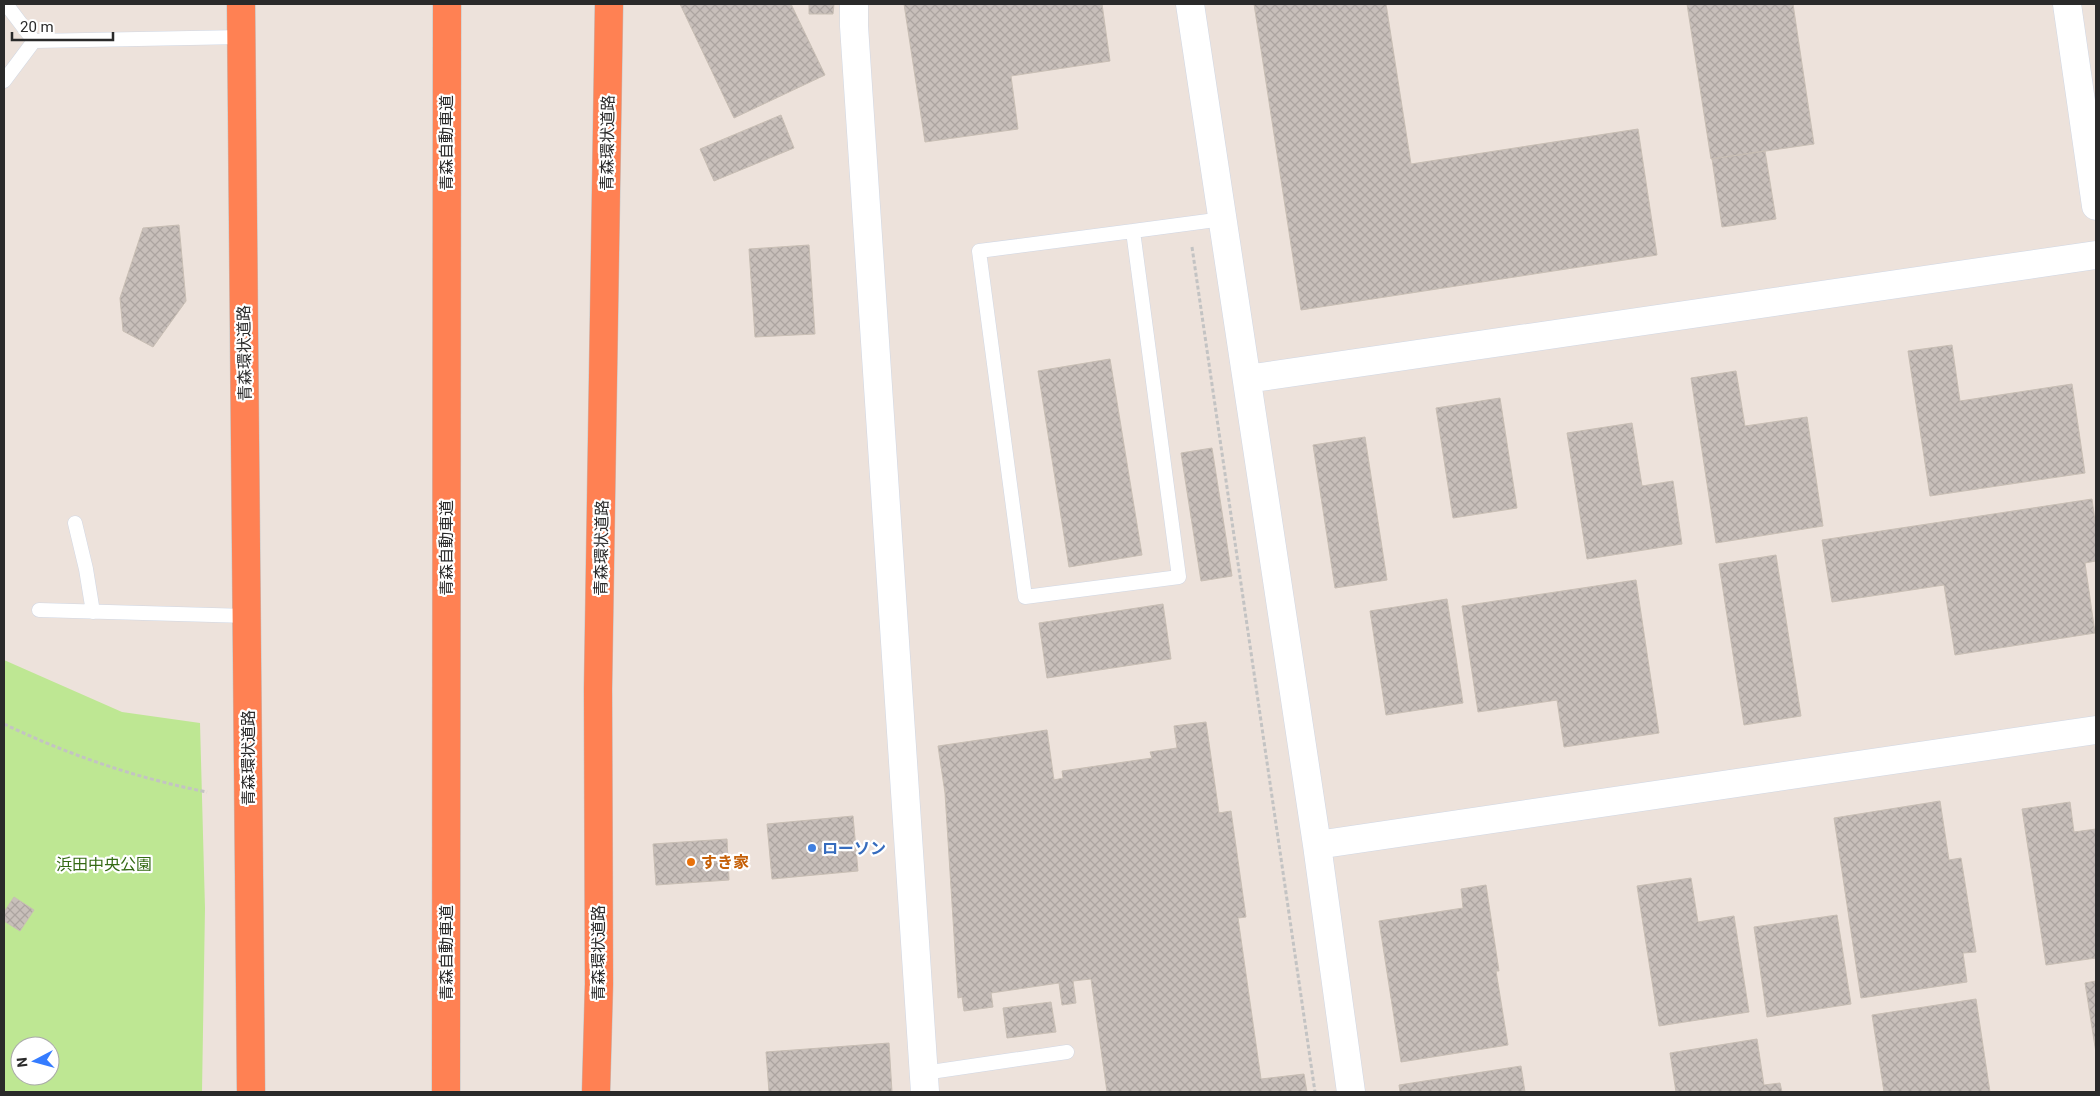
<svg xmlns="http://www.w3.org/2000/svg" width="2100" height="1096" font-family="Roboto,'Noto Sans JP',sans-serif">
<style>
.park{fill:#bee793;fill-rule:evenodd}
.building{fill:url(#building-cross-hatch);stroke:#c8beb4}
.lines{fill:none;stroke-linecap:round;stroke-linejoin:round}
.lane-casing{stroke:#d0d7e4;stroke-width:15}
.street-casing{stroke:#d0d7e4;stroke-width:29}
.secondary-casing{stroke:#d0d7e4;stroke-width:29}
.highway-casing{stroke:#c3c3c3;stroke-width:29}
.path{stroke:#c3c3c3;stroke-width:3;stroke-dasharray:4 2.5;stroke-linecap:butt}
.lane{stroke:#fff;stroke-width:14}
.street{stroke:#fff;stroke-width:28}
.secondary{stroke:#fff;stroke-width:28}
.highway{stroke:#ff8153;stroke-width:28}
.shop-dot{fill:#3f7fe0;stroke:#fff;stroke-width:2}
.food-dot{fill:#e8710a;stroke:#fff;stroke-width:2}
.labels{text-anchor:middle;stroke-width:4.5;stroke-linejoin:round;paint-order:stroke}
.street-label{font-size:16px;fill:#2a2a2a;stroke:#fff}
.shop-label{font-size:16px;font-weight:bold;fill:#366cbe;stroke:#fff;text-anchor:start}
.food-label{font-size:16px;font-weight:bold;fill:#c56008;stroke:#fff;text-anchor:start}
.park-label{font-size:16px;fill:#356b15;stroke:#fff}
</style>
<defs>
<pattern id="building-cross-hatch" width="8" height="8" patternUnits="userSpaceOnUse" patternTransform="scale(1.25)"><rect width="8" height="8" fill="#c8bfba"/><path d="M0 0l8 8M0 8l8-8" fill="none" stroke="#aca4a0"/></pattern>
</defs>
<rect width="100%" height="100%" fill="#ede2db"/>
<!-- park -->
<path class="park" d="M4 660 122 712 200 723 205 908 202 1092H4ZM20 1046H50V1076H20Z"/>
<!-- building -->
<path class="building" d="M680 4H791L825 75 734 118Z
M809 4H834L833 14H809Z
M904 4H1102L1110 61 1011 76 1018 129 925 142Z
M1254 4H1386L1411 164 1638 129 1657 255 1301 310Z
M1687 4H1793L1814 144 1711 159Z
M781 115 794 148 714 181 700 149Z
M1765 151 1776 219 1722 227 1712 159Z
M179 225 186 301 153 347 123 331 120 298 143 228Z
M809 245 815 334 755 337 749 249Z
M1952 345 1960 401 2072 384 2085 473 1930 496 1908 351Z
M1110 359 1142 555 1069 567 1038 371Z
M1736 371 1745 426 1807 417 1823 526 1716 543 1691 378Z
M1500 398 1517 508 1453 518 1436 408Z
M1632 423 1642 486 1673 481 1682 544 1587 559 1567 433Z
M1365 437 1387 580 1335 588 1313 445Z
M1212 448 1232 576 1201 581 1181 453Z
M2092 499 2096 528V561L2085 563 2095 633 1955 655 1944 585 1832 602 1822 540Z
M1776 555 1801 716 1744 725 1719 564Z
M1636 580 1659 733 1564 747 1557 700 1478 712 1462 606Z
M1447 599 1463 703 1386 715 1370 611Z
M1163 604 1171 659 1047 678 1039 623Z
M1206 722 1219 813 1231 811 1246 917 1238 918 1261 1079 1304 1074 1307 1092H1107L1091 979 1073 981 1076 1003 1062 1005 1059 983 991 993 993 1007 964 1011 962 997 958 998 945 793 938 746 1047 730 1054 780 1063 778 1062 771 1152 758 1150 752 1177 748 1174 726Z
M1940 801 1949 860 1961 858 1976 952 1963 953 1967 982 1861 998 1834 818Z
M2070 802 2074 832 2096 829V958L2046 965 2022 809Z
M853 816 858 871 772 879 767 824Z
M727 839 729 880 656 885 653 844Z
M1691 878 1698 922 1734 916 1749 1012 1659 1026 1637 886Z
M1486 885 1499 971H1496L1508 1045 1401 1062 1379 921 1463 908 1461 889Z
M14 897 34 910 20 931 4 921V912Z
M1837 915 1851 1004 1767 1017 1754 927Z
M2096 981V1053L2085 983Z
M1976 999 1990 1092H1884L1872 1015Z
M1051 1002 1056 1032 1007 1038 1003 1008Z
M1757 1039 1764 1085 1780 1083 1782 1092H1676L1670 1053Z
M889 1043 892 1092H769L766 1052Z
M1521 1066 1525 1092H1400L1399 1085Z"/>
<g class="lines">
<defs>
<path id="lane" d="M6 4 34 41
M4 81 34 41 242 37
M1133 231 979 251 1025 597 1179 577 1133 231 1223 219
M75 523 86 569 93 612
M39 610 247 616
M924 1073 1067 1052"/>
<path id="street" d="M1190 4 1317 845 1351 1092
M2067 4 2096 206
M1247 379 2096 255
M1317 845 2096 730"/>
<path id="secondary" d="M854 4V26L925 1092"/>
<path id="highway" d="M241 4 251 1092
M446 1092 447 4
M596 1092 599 984 598 689 609 4"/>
</defs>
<!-- lane casing -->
<use href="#lane" class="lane-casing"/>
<!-- street casing -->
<use href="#street" class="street-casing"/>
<!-- secondary casing -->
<use href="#secondary" class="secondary-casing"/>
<!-- highway casing -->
<use href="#highway" class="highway-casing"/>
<!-- path -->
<path class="path" d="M1192 247 1315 1092
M4 724C69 755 136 778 207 792"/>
<!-- lane -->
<use href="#lane" class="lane"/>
<!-- street -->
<use href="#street" class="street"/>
<!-- secondary -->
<use href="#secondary" class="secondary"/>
<!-- highway -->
<use href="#highway" class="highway"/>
</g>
<!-- markers -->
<circle class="shop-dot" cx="812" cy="848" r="5"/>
<circle class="food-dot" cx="691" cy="862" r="5"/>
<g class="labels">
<!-- street labels -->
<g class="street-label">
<text transform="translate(446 143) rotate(-90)" y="6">青森自動車道</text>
<text transform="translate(607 143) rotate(-89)" y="6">青森環状道路</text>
<text transform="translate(244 353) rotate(-91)" y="6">青森環状道路</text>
<text transform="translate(446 548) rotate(-90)" y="6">青森自動車道</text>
<text transform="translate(601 548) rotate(-89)" y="6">青森環状道路</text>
<text transform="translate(248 758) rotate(-90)" y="6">青森環状道路</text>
<text transform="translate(446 953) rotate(-90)" y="6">青森自動車道</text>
<text transform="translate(598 953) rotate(-90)" y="6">青森環状道路</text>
</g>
<!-- shop labels -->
<g class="shop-label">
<text x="822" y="854">ローソン</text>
</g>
<!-- food labels -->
<g class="food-label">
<text x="701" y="868">すき家</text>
</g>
<!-- park labels -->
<g class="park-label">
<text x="104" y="870">浜田中央公園</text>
</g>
</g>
<!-- border -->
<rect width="2100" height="1096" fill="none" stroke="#2a2a2a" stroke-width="10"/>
<!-- north arrow -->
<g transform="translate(35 1061) rotate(264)"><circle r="24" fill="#ffffff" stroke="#aaaaaa"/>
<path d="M0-4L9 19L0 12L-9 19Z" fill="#357cff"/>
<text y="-8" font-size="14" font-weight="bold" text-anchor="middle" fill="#2a2a2a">N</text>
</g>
<!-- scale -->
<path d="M12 32v8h101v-8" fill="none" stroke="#2a2a2a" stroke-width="2.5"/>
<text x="20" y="32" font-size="15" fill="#2a2a2a" stroke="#ffffff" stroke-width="4" paint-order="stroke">20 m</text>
</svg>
